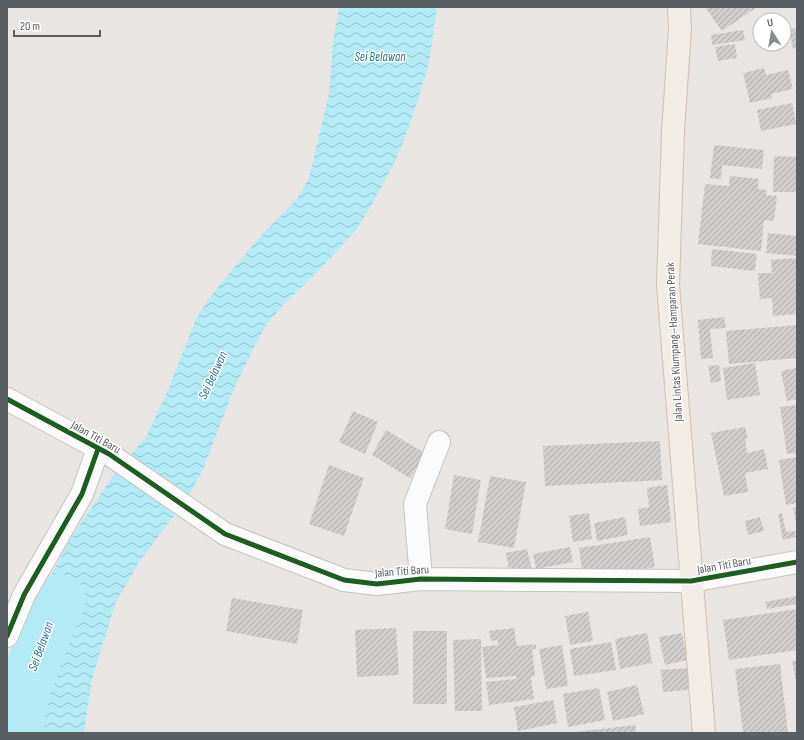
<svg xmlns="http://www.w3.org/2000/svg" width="804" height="740" font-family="'Sofia Sans Condensed',sans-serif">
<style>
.water{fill:url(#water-waves)}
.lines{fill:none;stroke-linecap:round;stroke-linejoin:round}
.river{stroke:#b2ebf6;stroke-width:52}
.building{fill:url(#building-hatch)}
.minor-casing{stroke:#c4c4c3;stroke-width:24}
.major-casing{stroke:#d2beae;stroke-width:24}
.minor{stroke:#fcfbfb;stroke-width:22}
.major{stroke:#f1ece5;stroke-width:22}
.cycleway-casing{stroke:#fff;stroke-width:8}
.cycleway{stroke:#1b5e20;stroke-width:5}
.labels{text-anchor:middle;stroke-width:3;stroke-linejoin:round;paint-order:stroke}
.street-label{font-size:12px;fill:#585e61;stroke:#fff}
.water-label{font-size:13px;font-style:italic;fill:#2c7992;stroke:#fff}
</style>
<defs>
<pattern id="water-waves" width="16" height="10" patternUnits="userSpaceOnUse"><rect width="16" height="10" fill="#b2ebf6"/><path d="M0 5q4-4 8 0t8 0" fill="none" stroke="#94c2cb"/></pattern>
<pattern id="building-hatch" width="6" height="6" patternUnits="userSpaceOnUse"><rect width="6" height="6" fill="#d0cdcc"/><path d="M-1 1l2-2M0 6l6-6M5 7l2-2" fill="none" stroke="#acaaa9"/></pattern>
</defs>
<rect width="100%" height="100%" fill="#e8e5e2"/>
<!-- water -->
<path class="water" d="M339 7H437L429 62 422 87 405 138 394 163 370 208 355 231 320 269 283 305 266 325 254 347 232 393 204 467 188 497 141 559 115 604 92 679 84 733H30L39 697 38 684 30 660 31 648 52 574 70 540 113 476 146 437 168 390 196 319 209 298 259 238 296 200 309 178 329 94 333 42Z"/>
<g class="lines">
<!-- river -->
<path class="river" d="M17 733 23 692 52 615 60 600"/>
</g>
<!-- building -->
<path class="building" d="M705 7H757L722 31Z
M797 28V48L793 49 789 30Z
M743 30 745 40 712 45 711 35Z
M735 44 737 58 718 61 715 47Z
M764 68 766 75 788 70 793 89 771 94 772 98 750 103 743 73Z
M792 103 796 124 761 131 757 110Z
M714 145 764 150 762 169 722 165 721 179 710 178Z
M774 156 797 157V192H773Z
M730 176 759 179 758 189 767 190 766 195 777 196 774 221 764 220 761 251 698 244 705 184 729 186Z
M768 233 797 236V256L766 253Z
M712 249 757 254 755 271 711 266Z
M797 258V314L773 316 772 298 760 299 758 273H772L771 260Z
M724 317 726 328 710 329 713 358 701 359 698 320Z
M797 325V358L729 364 726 331Z
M755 363 760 395 727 400 723 368Z
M719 365 721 381 711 383 708 366Z
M797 368V399L787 401 781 371Z
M797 405V453L787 454 780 407Z
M353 411 378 422 365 454 339 442Z
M745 427 748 439H745L747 453 764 449 768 469 745 473 748 492 724 496 711 433Z
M386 430 425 453 410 478 372 455Z
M660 441 662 480 545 486 543 446Z
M797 457V503L786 505 779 460Z
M329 465 364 478 344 536 309 524Z
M454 475 481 480 472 534 445 529Z
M490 476 526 482 514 548 478 542Z
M667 485 671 522 640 526 638 509 649 507 647 488Z
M797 507V523H796L793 508Z
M589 513 592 539 573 542 569 516Z
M782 513 786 532 795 531 796 537 783 540 778 514Z
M625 517 628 535 597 541 594 523Z
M760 517 764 531 748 535 745 521Z
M650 537 655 567 583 577 579 548Z
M570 547 573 562 536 569 533 554Z
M527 549 532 571 510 576 506 553Z
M797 596V604L767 609 765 602Z
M232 598 303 610 297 644 226 631Z
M797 609V650L729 660 723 620Z
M588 612 593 641 570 645 565 616Z
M396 628 399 675 357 677 355 630Z
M514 628 517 646 536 644V649H532L535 676 531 677 534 699 489 705 486 682 516 679V676L486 678 482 647 498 645 497 640 491 641 489 631Z
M413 631H447V704H413Z
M647 633 652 663 620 669 615 639Z
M682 633 687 660 665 665 659 637Z
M481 639 482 711H455L453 640Z
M611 642 616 670 574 676 570 649Z
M562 645 568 686 546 689 539 649Z
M797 660V681H796L792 661Z
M780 664 788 733H743L735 669Z
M687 668 689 690 663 692 661 670Z
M637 685 644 714 613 721 607 692Z
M599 688 605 720 568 727 563 694Z
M553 700 557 723 518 731 514 707Z
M635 725 636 733H575V732Z"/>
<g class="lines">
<defs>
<path id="minor" d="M7 399 109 454 225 534 344 580 377 584 421 579 691 581 797 562
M421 579 415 504 439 442
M7 636 24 595 82 494 98 449"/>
<path id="major" d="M679 7 680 28 673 132 668 285 704 733"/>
</defs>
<!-- minor casing -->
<use href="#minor" class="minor-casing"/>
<!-- major casing -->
<use href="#major" class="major-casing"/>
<!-- minor -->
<use href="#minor" class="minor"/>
<!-- major -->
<use href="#major" class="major"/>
<defs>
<path id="cycleway" d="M7 399 109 454 225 534 344 580 377 584 421 579 691 581 797 562
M7 636 24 595 82 494 98 449"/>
</defs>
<!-- cycleway casing -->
<use href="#cycleway" class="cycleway-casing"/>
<!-- cycleway -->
<use href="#cycleway" class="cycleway"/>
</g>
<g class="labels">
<!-- street labels -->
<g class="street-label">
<text transform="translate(674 342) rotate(-93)" y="4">Jalan Lintas Klumpang–Hamparan Perak</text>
<text transform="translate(96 437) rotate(29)" y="4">Jalan Titi Baru</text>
<text transform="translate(724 565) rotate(-10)" y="4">Jalan Titi Baru</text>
<text transform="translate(402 571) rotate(-4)" y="4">Jalan Titi Baru</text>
</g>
<!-- water labels -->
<g class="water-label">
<text x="380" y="61">Sei Belawan</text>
<text transform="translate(212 375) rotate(-65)" y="5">Sei Belawan</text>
<text transform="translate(40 646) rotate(-70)" y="5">Sei Belawan</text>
</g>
</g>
<!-- border -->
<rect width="804" height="740" fill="none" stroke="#585e61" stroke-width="16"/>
<!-- north arrow -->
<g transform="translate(772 32) rotate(349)"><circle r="19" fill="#ffffff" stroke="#bcbfc0"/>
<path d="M0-3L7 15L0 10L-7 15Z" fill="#8a8d8e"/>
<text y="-6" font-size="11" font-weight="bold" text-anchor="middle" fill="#585e61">U</text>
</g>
<!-- scale -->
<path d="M14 30v6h86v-6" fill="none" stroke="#585e61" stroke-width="2"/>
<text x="20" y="30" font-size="12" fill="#585e61" stroke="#ffffff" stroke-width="3" paint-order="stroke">20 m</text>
</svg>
